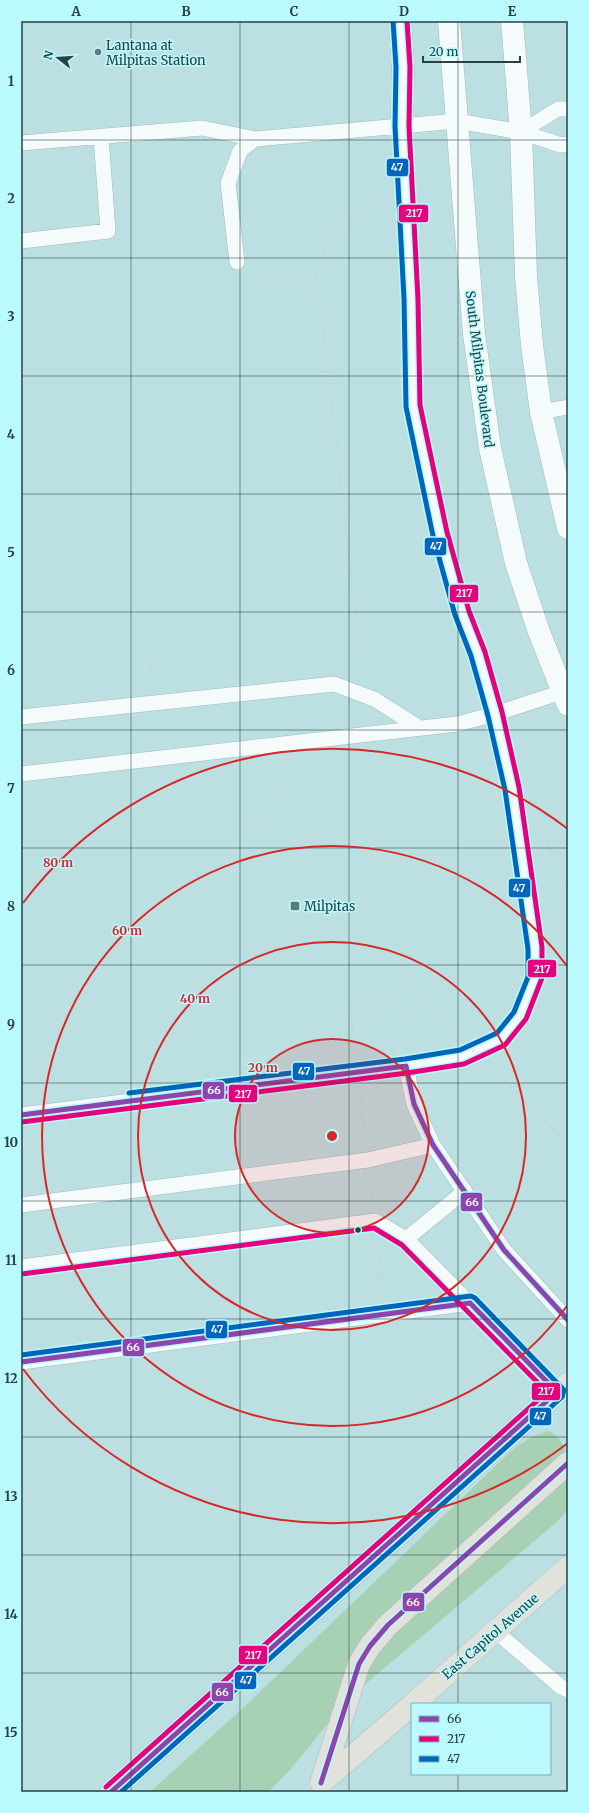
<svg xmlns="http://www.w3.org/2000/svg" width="589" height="1813" font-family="Merriweather,serif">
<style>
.green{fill:#a8d0b4}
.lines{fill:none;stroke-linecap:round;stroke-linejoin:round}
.service-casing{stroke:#a0bbbd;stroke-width:16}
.tertiary-casing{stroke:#a0bbbd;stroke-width:23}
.primary-casing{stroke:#a9bcbe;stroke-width:23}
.path{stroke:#c5d0d0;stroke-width:2.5;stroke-dasharray:1 3;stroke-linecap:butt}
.service{stroke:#f5fafb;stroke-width:15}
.tertiary{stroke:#f5fafb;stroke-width:22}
.primary{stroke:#e1e2dc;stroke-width:22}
.path-bridge{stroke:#c5d0d0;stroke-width:2.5;stroke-dasharray:1 3;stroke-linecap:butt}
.bus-1-casing{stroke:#bafafe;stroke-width:8}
.bus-2-casing{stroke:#bafafe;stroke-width:8}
.bus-3-casing{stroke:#bafafe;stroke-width:8}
.bus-1{stroke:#8e44ad;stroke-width:5}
.bus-2{stroke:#e5007d;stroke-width:5}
.bus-3{stroke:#0065bd;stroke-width:5}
.grid{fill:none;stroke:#274243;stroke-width:1;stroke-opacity:0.55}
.ring{fill:none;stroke:#d62828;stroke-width:2}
.poi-dot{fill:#5b797b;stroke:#bafafe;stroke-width:1.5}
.bus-dot{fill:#274243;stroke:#bafafe;stroke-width:1.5}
.labels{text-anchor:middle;stroke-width:3;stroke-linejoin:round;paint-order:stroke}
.poi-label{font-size:13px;fill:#274243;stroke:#bafafe;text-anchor:start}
.street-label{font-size:13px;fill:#274243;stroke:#bafafe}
.centre{fill:#d62828;stroke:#bafafe;stroke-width:2}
.ring-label{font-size:12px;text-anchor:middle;font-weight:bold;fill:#d62828;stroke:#bafafe;stroke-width:3;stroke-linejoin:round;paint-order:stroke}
.line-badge{stroke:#bafafe;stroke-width:1.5}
.badge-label{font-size:11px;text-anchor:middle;font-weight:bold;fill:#fff}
.neatline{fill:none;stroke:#274243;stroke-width:1.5}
.grid-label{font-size:13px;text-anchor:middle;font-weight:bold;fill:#274243}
</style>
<rect width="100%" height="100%" fill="#bce0e2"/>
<!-- green -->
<path class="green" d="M548 1431C576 1442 568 1485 568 1509L558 1521 355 1693C324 1724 301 1762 268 1792H150L243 1708 509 1453C521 1443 532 1435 548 1431Z"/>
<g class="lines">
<defs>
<path id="service" d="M521 132 558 109H568
M21 143 202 128 255 139
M21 241 108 231 101 137
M237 262 228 183 240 151 255 139 457 121 521 132 561 145 568 144
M541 412 568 407
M21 717 334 684 374 699 420 728
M21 774 457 724 495 714 568 690
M406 1066 414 1104 433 1145 504 1250 568 1320
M21 1115 406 1066 462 1057 501 1039 520 1016 535 978V948L512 789 495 714 478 654 462 613 440 534 413 406 411 299 402 126
M21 1205 368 1160 433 1145
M406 1239 465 1191
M21 1267 375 1221 406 1239 557 1392
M21 1362 470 1303
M495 1631 561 1687 568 1690"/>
<path id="tertiary" d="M400 21 403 67 402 126
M449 21 474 334 490 448 516 563 539 632 568 705
M512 21 521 132 526 276 532 345 541 412 568 528"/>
<path id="primary" d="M413 1704 568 1567
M321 1783 359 1664 370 1646 388 1625 568 1463
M321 1783 412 1705
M111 1792 568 1383"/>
</defs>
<!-- service casing -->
<use href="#service" class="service-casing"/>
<!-- tertiary casing -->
<use href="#tertiary" class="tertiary-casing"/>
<!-- primary casing -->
<use href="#primary" class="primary-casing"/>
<!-- path -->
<path class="path" d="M264 277 316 271
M360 650 316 271 328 242 347 221 380 200
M149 659 150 670
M278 785 279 790
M249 828 282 823
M545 838 568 884
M352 1025 426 1003
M302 1037V1040
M353 1039 351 1006 411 989 436 1014
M360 1096 365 1134
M352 1117 362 1115
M371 1185 372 1198
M380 1257 383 1289
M369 1280 382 1279"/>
<!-- service -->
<use href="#service" class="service"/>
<!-- tertiary -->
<use href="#tertiary" class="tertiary"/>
<!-- primary -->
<use href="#primary" class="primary"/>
<!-- path-bridge -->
<path class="path-bridge" d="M436 1014 568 1144"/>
<defs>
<path id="bus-1" d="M406 1066 414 1104 433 1145 504 1250 568 1320
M21 1115 406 1066
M470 1303 557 1392
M21 1362 470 1303
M321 1783 359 1664 370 1646 388 1625 568 1463
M111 1792 557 1392"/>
<path id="bus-2" d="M22 1122 407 1073 464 1064 505 1045 526 1019 542 978V947L519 787 502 712 485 652 469 611 447 532 420 405 418 299 409 126 410 67 407 21
M22 1274 374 1228 402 1245 547 1392 106 1787"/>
<path id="bus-3" d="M129 1093 405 1059 460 1050 497 1033 514 1012 528 977V949L505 790 488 716 471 656 455 615 433 536 406 407 404 299 395 126 396 67 393 21
M21 1355 471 1296 475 1298 564 1390 562 1397 121 1792"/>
</defs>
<!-- bus-1 casing -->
<use href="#bus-1" class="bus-1-casing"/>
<!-- bus-2 casing -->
<use href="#bus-2" class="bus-2-casing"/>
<!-- bus-3 casing -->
<use href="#bus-3" class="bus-3-casing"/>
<!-- bus-1 -->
<use href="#bus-1" class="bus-1"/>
<!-- bus-2 -->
<use href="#bus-2" class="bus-2"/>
<!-- bus-3 -->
<use href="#bus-3" class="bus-3"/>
</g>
<!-- grid -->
<path class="grid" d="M131 21V1792M240 21V1792M349 21V1792M458 21V1704M21 140H568M21 258H568M21 376H568M21 494H568M21 612H568M21 730H568M21 848H568M21 965H568M21 1083H568M21 1201H568M21 1319H568M21 1437H568M21 1555H568M21 1673H568M458 1774V1792"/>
<!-- distance rings -->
<circle cx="332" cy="1136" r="97" fill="#d62828" fill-opacity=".12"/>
<g class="ring">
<circle cx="332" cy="1136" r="97"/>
<circle cx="332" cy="1136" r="194"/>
<path d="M567 1306A290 290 0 1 1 567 966"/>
<path d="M568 1443A387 387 0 0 1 23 1369M23 903A387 387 0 0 1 568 829"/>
</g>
<!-- markers -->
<g class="poi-dot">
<circle cx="98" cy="52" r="4"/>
<rect x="290" y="901" width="10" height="10" rx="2"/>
</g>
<circle class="bus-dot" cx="358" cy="1230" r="3.5"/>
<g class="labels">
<!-- poi labels -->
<g class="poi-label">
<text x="106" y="50">Lantana at<tspan x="106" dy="15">Milpitas Station</tspan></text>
<text x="304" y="911">Milpitas</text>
</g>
<!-- street labels -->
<g class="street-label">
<text transform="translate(480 369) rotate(83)" y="5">South Milpitas Boulevard</text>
<text transform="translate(490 1636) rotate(-41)" y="5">East Capitol Avenue</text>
</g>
</g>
<circle cx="332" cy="1136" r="6" class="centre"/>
<g class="ring-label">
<text x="58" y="867">80 m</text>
<text x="127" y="935">60 m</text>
<text x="195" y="1003">40 m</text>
<text x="263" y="1072">20 m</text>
</g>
<g class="line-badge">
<rect x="386" y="158" width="23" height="19" rx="4" fill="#0065bd"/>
<rect x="398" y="204" width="31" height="19" rx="4" fill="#e5007d"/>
<rect x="424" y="537" width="23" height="19" rx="4" fill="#0065bd"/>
<rect x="449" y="584" width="30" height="19" rx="4" fill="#e5007d"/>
<rect x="508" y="878" width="23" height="20" rx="4" fill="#0065bd"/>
<rect x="527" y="959" width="30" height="19" rx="4" fill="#e5007d"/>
<rect x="292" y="1062" width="23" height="19" rx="4" fill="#0065bd"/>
<rect x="202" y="1081" width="23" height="19" rx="4" fill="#8e44ad"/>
<rect x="228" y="1084" width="30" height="19" rx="4" fill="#e5007d"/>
<rect x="460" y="1192" width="23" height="20" rx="4" fill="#8e44ad"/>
<rect x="205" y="1320" width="23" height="19" rx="4" fill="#0065bd"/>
<rect x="122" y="1338" width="23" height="19" rx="4" fill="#8e44ad"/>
<rect x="531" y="1382" width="30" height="19" rx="4" fill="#e5007d"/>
<rect x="529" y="1407" width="23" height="19" rx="4" fill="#0065bd"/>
<rect x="402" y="1592" width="23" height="20" rx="4" fill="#8e44ad"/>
<rect x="238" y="1645" width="30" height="20" rx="4" fill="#e5007d"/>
<rect x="234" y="1671" width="23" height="19" rx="4" fill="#0065bd"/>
<rect x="211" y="1682" width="23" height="20" rx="4" fill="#8e44ad"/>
</g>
<g class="badge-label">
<text x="397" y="171">47</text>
<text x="414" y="217">217</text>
<text x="436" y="550">47</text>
<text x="464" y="597">217</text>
<text x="519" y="892">47</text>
<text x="542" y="973">217</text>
<text x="304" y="1075">47</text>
<text x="214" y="1094">66</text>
<text x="243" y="1098">217</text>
<text x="472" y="1206">66</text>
<text x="217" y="1333">47</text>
<text x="133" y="1351">66</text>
<text x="546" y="1395">217</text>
<text x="540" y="1420">47</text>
<text x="413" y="1606">66</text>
<text x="253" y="1659">217</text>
<text x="246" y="1684">47</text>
<text x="222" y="1696">66</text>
</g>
<!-- border -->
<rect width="589" height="1813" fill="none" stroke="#bafafe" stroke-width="44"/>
<!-- legend -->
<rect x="411" y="1703" width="140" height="72" fill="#bafafe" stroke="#7fb0b3"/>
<rect x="419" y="1716" width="20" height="6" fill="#8e44ad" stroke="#7fb0b3"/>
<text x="447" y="1723" font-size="12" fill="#274243">66</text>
<rect x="419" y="1736" width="20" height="6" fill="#e5007d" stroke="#7fb0b3"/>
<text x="447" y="1743" font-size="12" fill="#274243">217</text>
<rect x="419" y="1756" width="20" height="6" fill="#0065bd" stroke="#7fb0b3"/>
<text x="447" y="1763" font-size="12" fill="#274243">47</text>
<!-- north arrow -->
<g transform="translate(58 58) rotate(287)" stroke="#bafafe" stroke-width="3" paint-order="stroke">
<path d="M0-3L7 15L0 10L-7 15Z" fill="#274243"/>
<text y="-6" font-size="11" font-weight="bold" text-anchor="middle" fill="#274243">N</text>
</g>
<!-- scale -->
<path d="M423 56v6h97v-6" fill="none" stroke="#274243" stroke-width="2"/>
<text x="429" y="56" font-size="12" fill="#274243" stroke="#bafafe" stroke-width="3" paint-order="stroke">20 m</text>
<rect x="22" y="22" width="545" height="1769" class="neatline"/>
<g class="grid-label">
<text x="76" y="16">A</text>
<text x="186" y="16">B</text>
<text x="294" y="16">C</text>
<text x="404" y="16">D</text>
<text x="512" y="16">E</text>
<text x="11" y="86">1</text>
<text x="11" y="203">2</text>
<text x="11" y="321">3</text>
<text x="11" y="439">4</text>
<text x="11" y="557">5</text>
<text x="11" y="675">6</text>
<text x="11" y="793">7</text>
<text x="11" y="911">8</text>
<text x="11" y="1029">9</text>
<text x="11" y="1147">10</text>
<text x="11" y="1265">11</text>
<text x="11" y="1383">12</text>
<text x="11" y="1501">13</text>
<text x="11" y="1619">14</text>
<text x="11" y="1737">15</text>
</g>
</svg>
